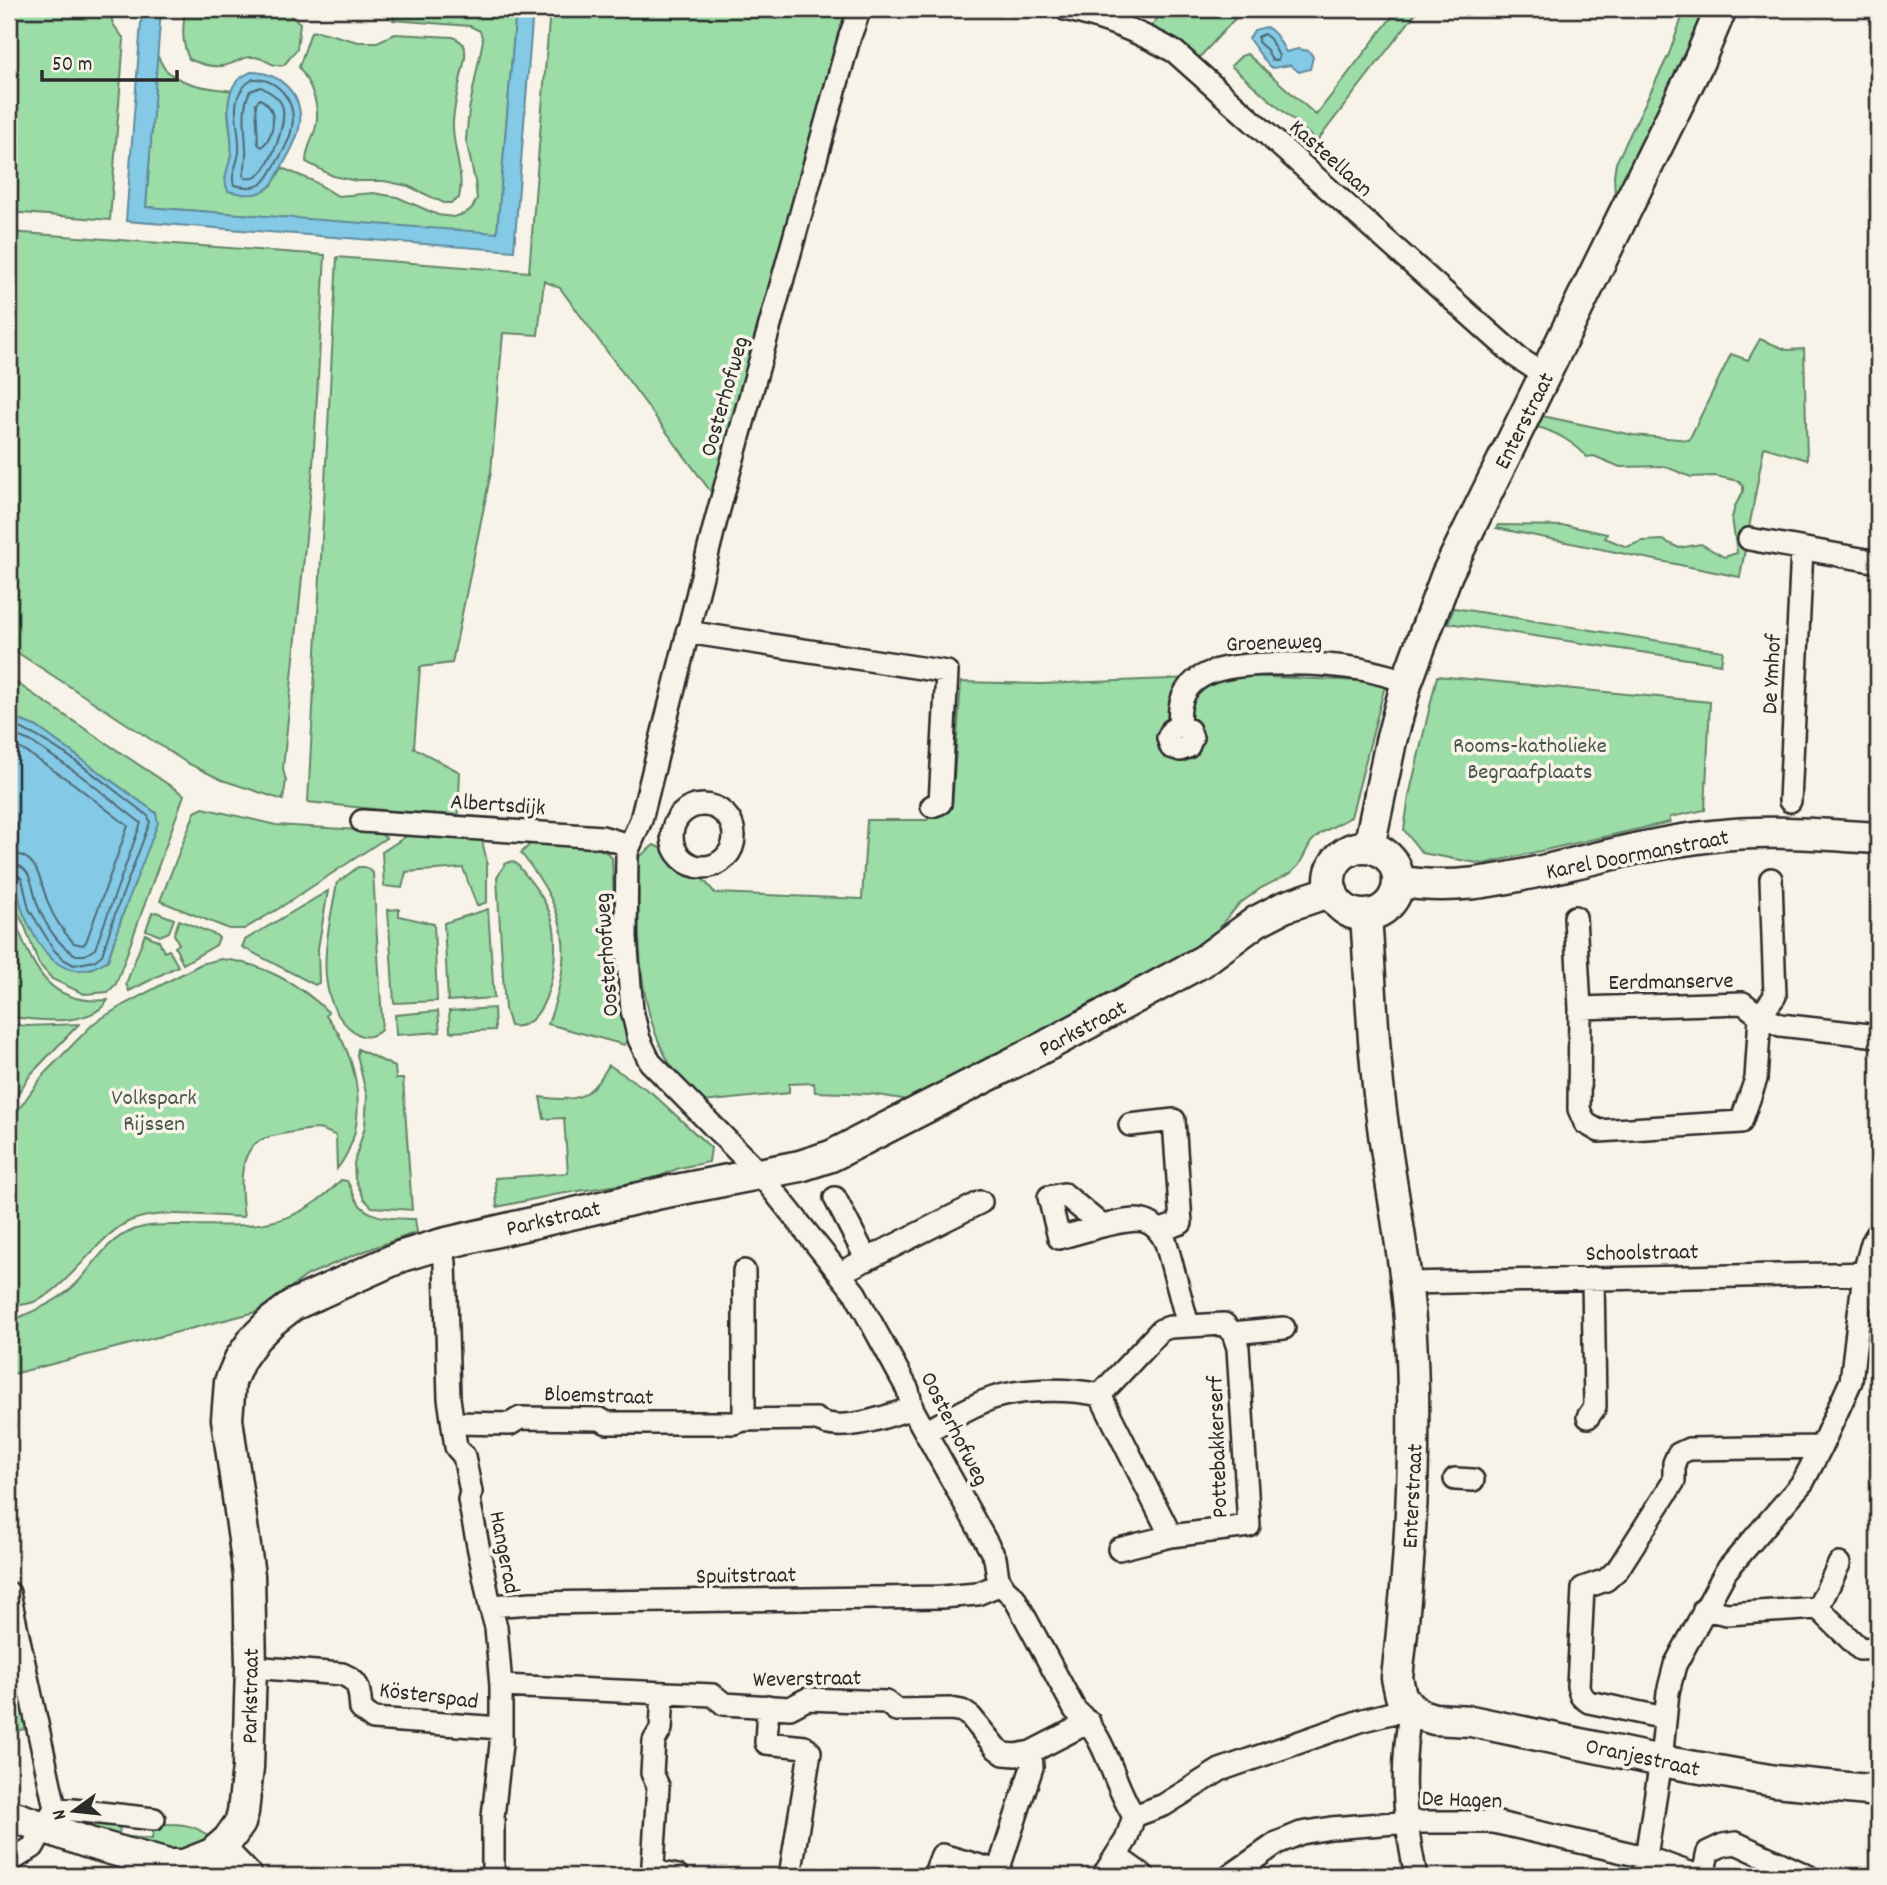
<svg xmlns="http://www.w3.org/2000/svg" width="1887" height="1885" font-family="Dekko,sans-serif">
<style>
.green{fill:#9cdca6;stroke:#648468;stroke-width:2}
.water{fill:#84c9e5;stroke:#608a9b;stroke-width:2}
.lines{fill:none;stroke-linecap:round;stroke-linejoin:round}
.shore{stroke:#4f6a75;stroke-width:2}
.street-casing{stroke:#2b2b2b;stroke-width:26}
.secondary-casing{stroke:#2b2b2b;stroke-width:35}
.street{stroke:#f7f3e8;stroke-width:21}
.secondary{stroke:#f7f3e8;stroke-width:30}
.labels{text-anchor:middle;stroke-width:7;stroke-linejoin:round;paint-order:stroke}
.street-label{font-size:23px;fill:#2b2b2b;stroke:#f7f3e8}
.park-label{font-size:23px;fill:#47574a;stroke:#f7f3e8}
</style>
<rect width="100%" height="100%" fill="#f7f3e8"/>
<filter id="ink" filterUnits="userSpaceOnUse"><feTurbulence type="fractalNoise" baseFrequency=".0143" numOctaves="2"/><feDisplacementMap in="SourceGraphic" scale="14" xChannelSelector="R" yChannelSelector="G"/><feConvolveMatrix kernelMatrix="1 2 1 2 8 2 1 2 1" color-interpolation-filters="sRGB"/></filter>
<g filter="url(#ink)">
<!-- green -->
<path class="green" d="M9 9H109L113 24 124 39 110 220 9 212Z
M185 9H282L300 23 297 49 284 65C271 68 265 57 253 57 243 56 236 63 227 65 214 69 200 64 189 59 181 41 183 27 185 9Z
M394 9H516L497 234 146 207 157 55C160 60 163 67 166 70 182 86 212 88 232 91 224 109 231 128 232 147 232 166 222 170 229 191L238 193 271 186 282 168 313 181 338 196 373 193 397 197 438 215 453 217 464 214 472 208 477 199 475 181 466 140 469 110 483 40 480 31 470 26 393 20Z
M550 9H849L714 496 560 288 544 281 538 335 503 333 491 472 452 663 420 667 414 748 460 772 458 818 308 802 337 257 529 272Z
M1164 9H1244L1198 59 1150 28Z
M1398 9H1419L1317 141 1231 66 1241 56 1247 54 1316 115Z
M1685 9H1704L1684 59 1615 200 1614 175 1616 163 1669 54Z
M318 31 358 42H377L395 34 453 37C464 42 466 46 465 58 461 79 454 102 453 123 452 148 465 174 459 198L451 203H444L408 186 384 181H357L333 176 306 162C306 151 311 141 315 130 322 108 311 85 299 67L311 32Z
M9 232 325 255 313 466 283 769 286 781 283 800 222 780 187 763 9 647Z
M1760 339 1787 350 1804 349 1807 460 1764 447 1740 577 1496 528 1498 525 1569 526 1607 534 1605 538 1627 547 1642 541 1663 540 1679 548 1701 544 1724 557 1737 553 1732 518 1735 506 1743 492V486L1739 481 1715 476 1691 477 1664 466 1620 467 1594 456 1587 457C1575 443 1554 431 1537 427L1542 416 1633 435 1689 440 1731 354 1748 360Z
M1454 608 1723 651 1721 664 1448 623Z
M1246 676 1386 682 1351 817 1321 833 1311 842 1299 865 1291 873 1261 888 1238 905 1205 946 915 1101 871 1094 815 1092 814 1083 789 1084V1093L703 1102C632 1045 638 939 639 857L654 845C680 856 698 872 715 893L862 899 867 820H927L937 807H952L961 682 1041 684Z
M1437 676 1710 702 1705 810 1670 817V822L1483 864 1422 853 1404 830 1409 796Z
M9 678 184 795 116 984 108 992 84 994 52 979 39 964 25 927 9 894V877L16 883 23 911 88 970 108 960 156 813 37 727 9 716Z
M203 808 276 825 377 831 386 838 278 909 244 929H229L160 901 195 812Z
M413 832 481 836 487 862V902L477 906 463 868 406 872 402 888 384 886 382 852Z
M533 841 599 849 606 852 612 858 618 991 626 1023 627 1037 625 1045 548 1024C574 951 569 914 521 853Z
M512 861 517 864C532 883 548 901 553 924 560 952 550 1033 510 1026L505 1009 497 878 505 864Z
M358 867H365L373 873 382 1020 381 1030C374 1037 364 1039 356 1033 308 1001 329 929 337 883Z
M328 891 318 948 319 983 315 985 242 947 245 940Z
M9 908C32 958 40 1006 108 1000 92 1027 36 1021 9 1016Z
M399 909V916L434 924 437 1001 394 1003 388 910Z
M488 909 494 998 448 1001 444 923Z
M156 912 174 919 169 932 160 936 146 930 152 913Z
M179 920 216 935 219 938 216 945 183 964 175 947 179 944 174 934Z
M145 934 159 941 164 952 169 950 178 966 129 991 126 984Z
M221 959C260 962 301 985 328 1012L326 1016C360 1056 371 1125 337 1169L336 1136C318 1126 313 1129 294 1132 284 1134 271 1135 261 1140 236 1153 241 1194 244 1217 210 1217 162 1208 130 1221 91 1237 55 1317 9 1303V1123L44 1074 94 1023 123 1005 201 964Z
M494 1008 495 1030 450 1032 449 1011Z
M438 1011 440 1032 396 1035 395 1015Z
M9 1024 27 1026 79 1024 31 1074 9 1107Z
M358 1049 395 1067 396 1079H403L412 1210 372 1207 364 1199 355 1179 354 1163 365 1126 367 1097 357 1055Z
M609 1065 652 1093 711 1148 709 1162 679 1168 651 1180 553 1195 497 1207 495 1178 568 1173 564 1118 544 1119 540 1097C578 1103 590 1098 609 1065Z
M341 1180 347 1181C351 1187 353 1195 357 1201 368 1220 395 1218 415 1219L417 1232 354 1255 308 1275 256 1312 9 1375V1322C33 1311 59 1302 78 1282 94 1265 107 1240 131 1231 147 1224 167 1225 184 1225 251 1225 290 1233 341 1180Z
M9 1624 31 1729 17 1730 9 1725Z
M72 1815 120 1821 119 1836 152 1839 154 1824C175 1824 193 1822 209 1837L197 1847 170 1854 72 1825Z"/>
<!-- water -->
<path class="water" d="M142 9H161L146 207 497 233 516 9H533L514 251 126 221Z
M1266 27C1277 32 1280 43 1286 52L1298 49 1309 51 1313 57 1310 69 1299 72 1290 65 1273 68 1268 65 1249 39 1254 30Z
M251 72C281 72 306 97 299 129 296 143 288 156 281 168 277 176 273 186 265 190 254 197 241 194 228 191 221 177 230 167 231 153 234 130 220 101 237 81 240 77 247 74 251 72Z
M9 716 37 727 156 813 158 823 121 919 108 960C64 989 39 951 23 912 18 899 20 886 9 877Z"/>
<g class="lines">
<!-- shore -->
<path class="shore" d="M1264 34 1270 39 1279 56 1278 60H1272L1267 50 1258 42V37Z
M253 79C278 78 297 102 292 127 290 141 281 155 274 167 270 173 267 181 261 184 253 189 243 187 234 185 230 175 238 163 239 152 241 125 224 97 253 79Z
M261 87C269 92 278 96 282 105 288 121 271 168 256 177 253 179 249 178 245 178L243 175C252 146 237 117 250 91Z
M260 99C279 109 275 134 262 147L258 144 256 103Z
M9 723C60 744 104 783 148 816L150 822 114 917 102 955 94 961 74 965 63 959 54 950 29 909 22 879 15 873 9 872
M9 733 30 741 80 775 141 823 95 949 85 955H76C58 946 45 924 38 906 31 889 34 865 9 863
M9 744 25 751 74 784 128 826 86 942 83 945 74 943C63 932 52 915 47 900 39 878 38 854 9 853"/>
<defs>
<path id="street" d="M860 9 850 36 716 520 641 820 627 852 626 937 632 1010 639 1039 650 1062 761 1175 855 1293 908 1390 912 1408 995 1558 998 1578 1005 1589 1014 1597 1075 1710C1108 1737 1111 1781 1134 1816
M1065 9C1104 18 1140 32 1175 52L1517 357 1546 376
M1749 539 1878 562
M687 632 947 672 940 803 932 806
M1180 726 1189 730 1192 738 1188 747 1180 750 1171 747 1168 738 1172 730 1180 726C1173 669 1228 665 1270 664 1300 663 1330 664 1360 669 1376 672 1392 677 1407 681
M1790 801 1802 549
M672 836a31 31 0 1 1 62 0a31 31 0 1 1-62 0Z
M362 821 602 837 629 845
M1575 917 1580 1008 1579 1109 1585 1123 1599 1131 1741 1122 1756 1079 1760 1016 1780 1025 1878 1036
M1580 1008 1743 1003 1760 1016 1775 996 1771 879
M1130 1125 1174 1120 1181 1223 1161 1230
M835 1198 867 1260
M1102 1226 1059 1238 1049 1197 1064 1194 1102 1226C1130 1220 1152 1211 1166 1243L1188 1325
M442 1244 445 1263 449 1398 456 1447 464 1456 471 1492 469 1500 490 1606 496 1627 501 1686V1744L493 1817V1874
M744 1271V1420
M840 1273 981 1202
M1407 1283 1876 1273
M1224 1324 1233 1333 1238 1348 1249 1526 1171 1536 1100 1395 1161 1330 1170 1327Z
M1233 1333 1284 1328
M1588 1417 1595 1407 1593 1278
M454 1423 510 1424 520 1418 600 1419 607 1423H734L744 1420 816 1419C839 1435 888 1416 912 1408
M927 1431C946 1421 965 1409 985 1401 1016 1388 1067 1388 1100 1395
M1455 1479 1473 1480
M1119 1549 1171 1536
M9 1593 55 1808 33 1847 9 1862
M490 1606 532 1603 942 1597 977 1594 1001 1584
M1818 1608 1839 1564
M1704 1609 1727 1614 1818 1608 1860 1649 1878 1648
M251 1667 342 1674C361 1682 359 1691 361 1709L373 1719 501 1728
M501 1686 713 1695 724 1704 790 1708 807 1699 886 1702 896 1710 951 1709 962 1711 971 1717 996 1748 1004 1754 1016 1755 1031 1752 1089 1722
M663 1693 661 1729 654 1741 652 1773 658 1786 653 1864 654 1868 662 1873 678 1876
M768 1706 766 1743 805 1747 810 1752 790 1876
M1665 1718 1589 1702 1581 1696 1578 1686 1583 1588 1606 1580 1618 1569 1674 1481V1463L1678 1454 1689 1449 1821 1447
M55 1808 154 1819
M1134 1816 1164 1805 1220 1770 1363 1720 1411 1708C1400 1770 1403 1814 1416 1876
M1116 1856 1144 1876
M934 1876 942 1855 998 1871 1032 1767 1031 1752
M1103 1876 1126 1840 1134 1816
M1230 1876 1277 1843 1301 1833 1331 1828 1407 1822H1494L1645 1857 1698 1876
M1643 1876 1661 1761 1668 1692 1675 1665 1726 1571 1803 1482 1821 1447 1851 1381 1864 1273 1872 1243 1878 1233
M1703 1876 1708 1852 1723 1845 1736 1843 1808 1876"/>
<path id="secondary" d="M1369 847 1391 741 1407 681 1447 574 1699 61 1721 9
M1330 881a34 34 0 1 1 68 0a34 34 0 1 1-68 0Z
M1398 881C1449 891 1496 881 1546 870 1601 857 1657 842 1713 836 1768 829 1824 835 1878 838
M1366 915C1371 985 1373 1056 1383 1126 1391 1190 1405 1254 1410 1320 1418 1439 1411 1559 1397 1678L1401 1696 1411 1708 1421 1715 1434 1719 1471 1721 1661 1761 1775 1781 1878 1791
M9 1815 89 1843 168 1865H184L212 1854 228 1840 240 1823 243 1812 248 1767 251 1667 249 1575 227 1419 230 1382 240 1359 255 1338 271 1322 293 1305 326 1290 402 1256 442 1244 661 1193 800 1166 831 1156 1048 1045 1203 961 1257 921 1284 907 1332 891
M219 1848 246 1876"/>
</defs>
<!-- street casing -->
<use href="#street" class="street-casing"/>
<!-- secondary casing -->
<use href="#secondary" class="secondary-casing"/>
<!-- street -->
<use href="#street" class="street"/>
<!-- secondary -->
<use href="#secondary" class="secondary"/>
</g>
</g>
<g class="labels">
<!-- street labels -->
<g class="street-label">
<text transform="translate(1332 157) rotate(42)" y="8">Kasteellaan</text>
<text transform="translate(723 396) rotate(-74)" y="8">Oosterhofweg</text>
<text transform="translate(1523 420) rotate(-63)" y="8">Enterstraat</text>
<text transform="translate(1274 641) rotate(-2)" y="8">Groeneweg</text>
<text transform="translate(1770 674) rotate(-87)" y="8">De Ymhof</text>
<text transform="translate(498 803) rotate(4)" y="8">Albertsdijk</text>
<text transform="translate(1637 853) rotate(-11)" y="8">Karel Doormanstraat</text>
<text transform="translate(605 955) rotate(-94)" y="8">Oosterhofweg</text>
<text transform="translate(1671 980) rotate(-1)" y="8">Eerdmanserve</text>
<text transform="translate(1082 1027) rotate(-28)" y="8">Parkstraat</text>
<text transform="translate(553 1217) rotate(-13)" y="8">Parkstraat</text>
<text transform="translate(1642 1251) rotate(-1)" y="8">Schoolstraat</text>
<text transform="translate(599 1394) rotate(2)" y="8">Bloemstraat</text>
<text transform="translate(956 1428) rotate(63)" y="8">Oosterhofweg</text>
<text transform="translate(1216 1447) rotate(-92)" y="8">Pottebakkerserf</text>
<text transform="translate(1411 1496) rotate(-87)" y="8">Enterstraat</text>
<text transform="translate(506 1552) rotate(79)" y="8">Hangerad</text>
<text transform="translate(746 1574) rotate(-1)" y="8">Spuitstraat</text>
<text transform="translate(807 1677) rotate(-1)" y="8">Weverstraat</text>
<text transform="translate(429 1694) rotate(7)" y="8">Kösterspad</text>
<text transform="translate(249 1696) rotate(-89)" y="8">Parkstraat</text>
<text transform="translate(1643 1756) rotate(12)" y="8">Oranjestraat</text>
<text transform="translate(1462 1798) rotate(2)" y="8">De Hagen</text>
</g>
<!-- park labels -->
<g class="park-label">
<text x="1530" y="752">Rooms-katholieke<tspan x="1530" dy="26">Begraafplaats</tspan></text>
<text x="154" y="1104">Volkspark<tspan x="154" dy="26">Rijssen</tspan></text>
</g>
</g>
<!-- margin -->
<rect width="1887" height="1885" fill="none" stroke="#f7f3e8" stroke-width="35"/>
<rect x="18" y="18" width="1852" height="1850" fill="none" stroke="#2b2b2b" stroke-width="2.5" filter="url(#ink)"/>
<!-- north arrow -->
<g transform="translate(74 1811) rotate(255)" stroke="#f7f3e8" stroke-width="5" paint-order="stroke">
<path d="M0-5L12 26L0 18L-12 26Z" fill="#2b2b2b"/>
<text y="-10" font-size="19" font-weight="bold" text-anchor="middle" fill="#2b2b2b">N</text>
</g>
<!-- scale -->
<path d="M42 70v10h135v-10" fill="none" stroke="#2b2b2b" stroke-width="3.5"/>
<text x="52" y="70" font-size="21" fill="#2b2b2b" stroke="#f7f3e8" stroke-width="5" paint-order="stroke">50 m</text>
</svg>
